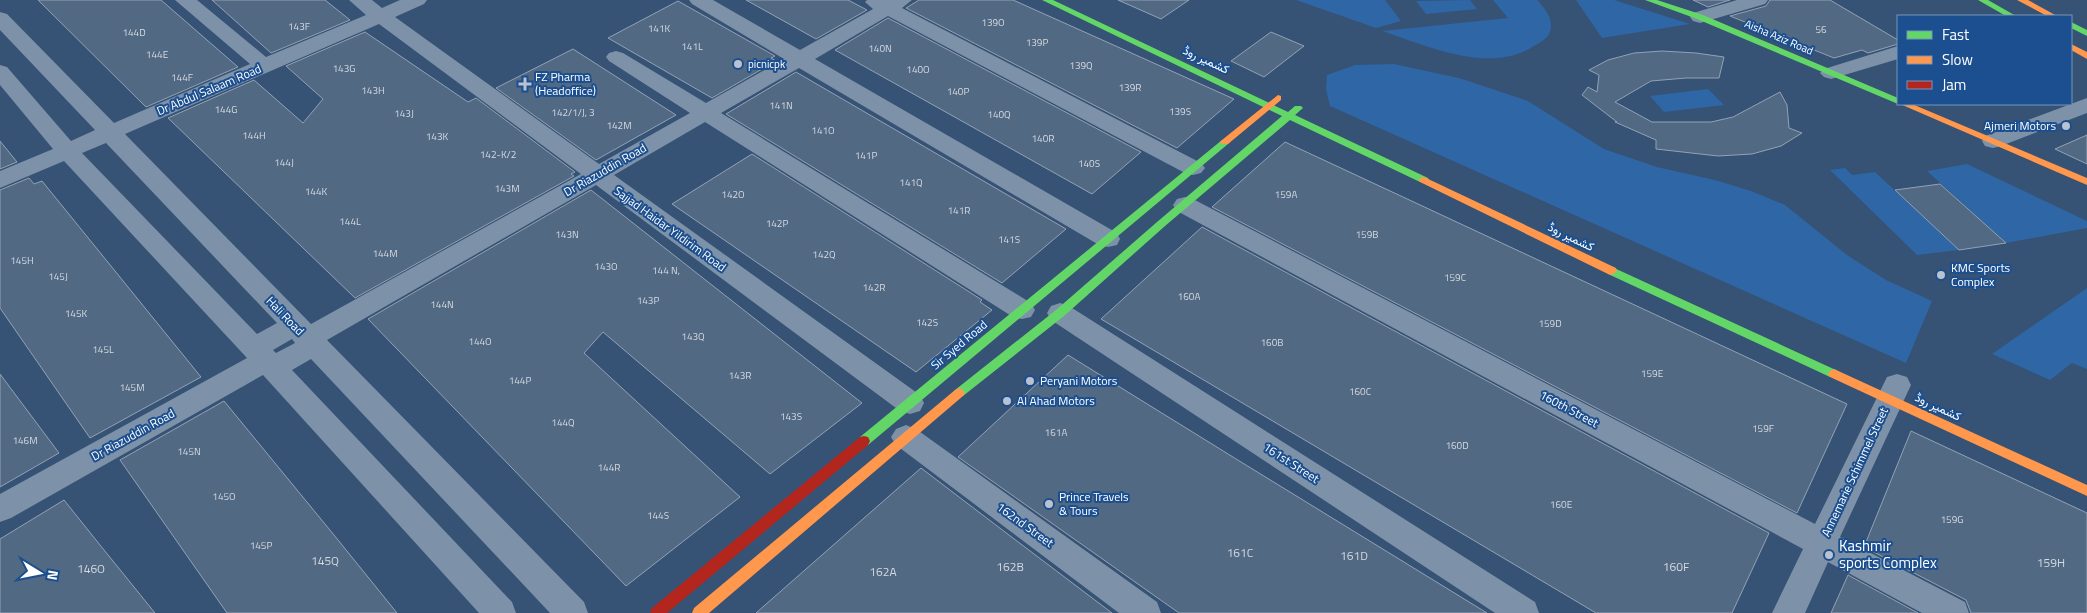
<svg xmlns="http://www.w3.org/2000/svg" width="2087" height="613" font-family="'Titillium Web',Vazirmatn,sans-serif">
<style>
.green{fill:#2f66a5}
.building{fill:#526984;stroke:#92a2b6}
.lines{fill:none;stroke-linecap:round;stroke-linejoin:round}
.street{fill:#7d92a8;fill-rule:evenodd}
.fast{fill:#63d668;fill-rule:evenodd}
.slow{fill:#ff974d;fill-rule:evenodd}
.jam{fill:#b3261e;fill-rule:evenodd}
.poi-dot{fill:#b9c2ce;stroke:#1b4f8f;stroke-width:2}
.labels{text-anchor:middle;stroke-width:4;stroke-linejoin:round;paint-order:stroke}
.number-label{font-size:10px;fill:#d4dae0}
.far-street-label{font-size:11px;fill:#fff;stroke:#1b4f8f}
.far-poi-label{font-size:11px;fill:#fff;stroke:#1b4f8f;text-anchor:start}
.street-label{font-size:12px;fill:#fff;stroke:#1b4f8f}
.poi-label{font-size:12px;fill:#fff;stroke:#1b4f8f;text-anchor:start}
.near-number-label{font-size:12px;fill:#d4dae0}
.near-poi-label{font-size:15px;fill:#fff;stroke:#1b4f8f;text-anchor:start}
</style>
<rect width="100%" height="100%" fill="#365274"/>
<!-- green -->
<path class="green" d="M1296 0H1385L1401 21 1376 28Z
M1470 0 1477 9 1426 14 1416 1Z
M1493 0H1537C1547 10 1557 24 1547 37 1543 41 1539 43 1534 46 1489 75 1428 46 1382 31L1508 18Z
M1576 0H1614L1690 24 1602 38Z
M1394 64 1459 78 1528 101 1604 149 1657 167 1715 180 1751 191 1785 205 1847 255 1886 280 1932 301 1906 363 1330 106 1326 89 1327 75 1355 65Z
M1708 89 1724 105 1664 112 1650 96Z
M1967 164 2087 221V228L2006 243 1927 171Z
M1845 168 1852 175 1875 172 1959 250 1917 255 1830 170Z
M2087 288V369L2072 363 2050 380 1992 354Z"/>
<!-- building -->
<path class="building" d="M38 0H161L238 67 146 107Z
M212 0H325L350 20 271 53Z
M746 0H848L867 10 816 39Z
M919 0H1013L1234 99 1177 148 906 8Z
M1118 0H1189L1161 19Z
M1693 0H1730L1708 7Z
M1770 0H1830L1898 40V44L1868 53 1862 50 1834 58 1730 16 1766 6Z
M678 1 775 56 771 58 776 61 712 98 608 38Z
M888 18 1141 152 1092 194 835 50Z
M365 32 468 102 476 98 575 172 571 174 574 176 355 298 168 118 254 80 303 123 323 99 286 66Z
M1271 32 1304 46 1264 77 1231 61Z
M573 49 676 115 596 160 496 88Z
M1662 51 1696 53 1724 57 1719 78H1686L1651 81 1615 102 1652 122H1711L1733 117 1780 92 1787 105 1789 128 1802 133 1781 146 1752 154 1718 156 1656 149V140L1615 122H1617L1582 95 1588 87 1597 92 1599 75 1589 70 1608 60 1634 53Z
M796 72 968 172 1066 229 1002 283 726 114Z
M2087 135V164L2055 149Z
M0 141 17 162 0 169Z
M1285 142 1847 404 1797 513 1212 207Z
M752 154 982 300 980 302 992 310 916 372 672 204Z
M29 178 34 184 42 181 201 377 90 438 0 308V190Z
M1940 184 2006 243 1959 250 1895 190Z
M591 190 862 403 770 474 603 332 584 353 740 497 626 586 368 319Z
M1202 227 1769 533 1732 613H1596L1101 319Z
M1068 355 1241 462 1487 613H1179L958 457Z
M0 374 59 453 0 487Z
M224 401 334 535 397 613H227L120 460Z
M1911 431 2087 513V613H1971L1966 600 1864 547Z
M921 468 1005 532 1112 613H756Z
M64 500 100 545 155 613H0V539Z
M1848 575 1918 613H1831Z"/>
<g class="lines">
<!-- street -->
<path class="street" d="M175 0H197L266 57 366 15 349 0H372L382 8 400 0H427L424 4 395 17 599 164 690 113 609 61 606 57 609 53 616 51 623 53 706 103 784 59 692 4 689 0H713L800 50 873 9 865 2 867 0H912L902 8 1201 163 1205 168 1201 173 1193 175 1185 173 888 16 815 59 1117 233 1120 239 1117 245 1108 247 1099 245 799 68 721 113 1031 303 1035 310 1031 317 1022 319 1013 317 705 122 614 175 920 395 924 403 920 411 910 414 900 411 596 185 327 340 584 602 588 613H550L311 359 292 370 512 602 516 613H479L263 375 11 518 0 522V494L247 358 64 161 0 188V171L53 149 0 85V65L7 67 71 141 95 130 0 30V12L7 14 114 123 250 64ZM379 24 581 174 311 324 125 134ZM106 143 277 323 257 334 82 153ZM292 339 295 343 276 353 273 350Z
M1737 0H1768L1765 4 1700 23 1693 21 1690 17 1693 13Z
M1898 46V59L1831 79 1824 77 1820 73 1824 69Z
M2087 98V113L2001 146 1993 148 1985 146 1982 141 1985 136Z
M1185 197 1193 199 1815 524 1887 377 1897 374 1907 377 1911 385 1840 537 1965 602 1969 613H1922L1828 562 1805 613H1772L1803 549 1177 211 1173 205 1177 199Z
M1060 303 1069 306 1535 602 1539 613H1495L1051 320 1047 313 1051 306Z
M906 425 916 429 1157 602 1161 613H1119L896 445 891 437 896 429Z"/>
<!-- fast -->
<path class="fast" d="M1042 0H1053L1288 112 1295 106H1301L1303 108 1295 115 1428 178 1429 180 1428 182H1420L1290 120 1165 226 1064 316 963 396H955L953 393 955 390 1056 310 1157 222 1282 116Z
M1645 0H1657L1703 15 1898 98V104L1697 19Z
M1978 0H1988L2016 16H2006Z
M2071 22 2087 30V36L2071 28Z
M1225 139 1230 142 1228 144 868 445 864 446 860 445 858 441 860 437 1222 140Z
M1612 267 1838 371 1840 374 1838 377H1830L1608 274 1607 271Z"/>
<!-- slow -->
<path class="slow" d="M2017 0H2028L2057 16H2047Z
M2071 44 2087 52V59L2071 50Z
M1278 95 1281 96V100L1228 144H1222L1220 142 1222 140Z
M1900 104H1912L2087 178V185Z
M1424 177 1616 268 1617 271 1612 275 1608 274 1420 182 1419 180 1420 178Z
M1834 369 2087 485V496L1830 377 1828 374 1830 371Z
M959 388 963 390 965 393 963 396 709 613H692L694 608 955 390Z"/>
<!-- jam -->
<path class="jam" d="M864 436 868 437 870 441 868 445 667 613H650L652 608 860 437Z"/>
</g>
<!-- markers -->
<g class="poi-dot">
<circle cx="738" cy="64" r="5"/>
<path d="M522.5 76.5h5v5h5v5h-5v5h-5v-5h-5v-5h5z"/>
<circle cx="2066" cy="126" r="5"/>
<circle cx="1941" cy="275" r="5"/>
<circle cx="1030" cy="381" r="5"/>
<circle cx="1007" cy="401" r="5"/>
<circle cx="1049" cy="504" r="5"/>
<circle cx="1829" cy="555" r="5"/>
</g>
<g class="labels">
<!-- number labels -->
<g class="number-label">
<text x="993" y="26">139O</text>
<text x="299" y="30">143F</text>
<text x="659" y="32">141K</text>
<text x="1821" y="33">56</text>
<text x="134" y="36">144D</text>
<text x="1037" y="46">139P</text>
<text x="692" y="50">141L</text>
<text x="880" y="52">140N</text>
<text x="157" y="58">144E</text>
<text x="1081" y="69">139Q</text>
<text x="344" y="72">143G</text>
<text x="918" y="73">140O</text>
<text x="182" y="81">144F</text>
<text x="1130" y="91">139R</text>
<text x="373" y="94">143H</text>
<text x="958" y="95">140P</text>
<text x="781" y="109">141N</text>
<text x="226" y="113">144G</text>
<text x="1180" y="115">139S</text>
<text x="573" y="116">142/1/J, 3</text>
<text x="404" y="117">143J</text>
<text x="999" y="118">140Q</text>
<text x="619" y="129">142M</text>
<text x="823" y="134">141O</text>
<text x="254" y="139">144H</text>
<text x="437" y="140">143K</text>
<text x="1043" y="142">140R</text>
<text x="498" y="158">142-K/2</text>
<text x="866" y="159">141P</text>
<text x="284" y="166">144J</text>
<text x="1089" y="167">140S</text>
<text x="911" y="186">141Q</text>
<text x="507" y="192">143M</text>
<text x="316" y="195">144K</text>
<text x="733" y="198">142O</text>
<text x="1286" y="198">159A</text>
<text x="959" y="214">141R</text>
<text x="350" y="225">144L</text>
<text x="777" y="227">142P</text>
<text x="567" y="238">143N</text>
<text x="1367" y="238">159B</text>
<text x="1009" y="243">141S</text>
<text x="385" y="257">144M</text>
<text x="824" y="258">142Q</text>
<text x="22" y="264">145H</text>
<text x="606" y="270">143O</text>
<text x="666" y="274">144 N,</text>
<text x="58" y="280">145J</text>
<text x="1455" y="281">159C</text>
<text x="874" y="291">142R</text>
<text x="1189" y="300">160A</text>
<text x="648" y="304">143P</text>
<text x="442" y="308">144N</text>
<text x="76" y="317">145K</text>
<text x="927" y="326">142S</text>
<text x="1550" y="327">159D</text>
<text x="693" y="340">143Q</text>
<text x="480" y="345">144O</text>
<text x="1272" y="346">160B</text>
<text x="103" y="353">145L</text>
<text x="1652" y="377">159E</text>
<text x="740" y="379">143R</text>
<text x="520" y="384">144P</text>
<text x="132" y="391">145M</text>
<text x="1360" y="395">160C</text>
<text x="791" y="420">143S</text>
<text x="563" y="426">144Q</text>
<text x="1763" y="432">159F</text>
<text x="1056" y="436">161A</text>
<text x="25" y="444">146M</text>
<text x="1457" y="449">160D</text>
<text x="189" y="455">145N</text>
<text x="609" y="471">144R</text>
<text x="224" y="500">145O</text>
<text x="1561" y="508">160E</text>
<text x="658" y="519">144S</text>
<text x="1952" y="523">159G</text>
<text x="261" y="549">145P</text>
</g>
<!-- far-street labels -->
<g class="far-street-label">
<text transform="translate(1779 37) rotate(23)" y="4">Aisha Aziz Road</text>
</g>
<!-- far-poi labels -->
<g class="far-poi-label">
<text x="748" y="68">picnicpk</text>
</g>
<!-- street labels -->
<g class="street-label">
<text transform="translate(1206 60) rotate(25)" y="4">کشمیر روڈ</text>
<text transform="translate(209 90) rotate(-23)" y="4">Dr Abdul Salaam Road</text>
<text transform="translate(605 170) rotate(-30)" y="4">Dr Riazuddin Road</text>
<text transform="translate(670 229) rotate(36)" y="4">Sajjad Haidar Yildirim Road</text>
<text transform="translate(1571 237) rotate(26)" y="4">کشمیر روڈ</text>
<text transform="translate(285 316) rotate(46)" y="4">Hali Road</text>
<text transform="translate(959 345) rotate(-40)" y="4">Sir Syed Road</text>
<text transform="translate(1938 407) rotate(25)" y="4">کشمیر روڈ</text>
<text transform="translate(1569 409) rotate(28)" y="4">160th Street</text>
<text transform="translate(133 435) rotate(-29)" y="4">Dr Riazuddin Road</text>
<text transform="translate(1291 463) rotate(33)" y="4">161st Street</text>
<text transform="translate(1855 472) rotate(-65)" y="4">Annemarie Schimmel Street</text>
<text transform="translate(1025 525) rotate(36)" y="4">162nd Street</text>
</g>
<!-- poi labels -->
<g class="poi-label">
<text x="535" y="81">FZ Pharma<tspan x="535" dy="14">(Headoffice)</tspan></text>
<text x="2056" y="130" text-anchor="end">Ajmeri Motors</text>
<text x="1951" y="272">KMC Sports<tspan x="1951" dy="14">Complex</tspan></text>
<text x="1040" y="385">Peryani Motors</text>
<text x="1017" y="405">Al Ahad Motors</text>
<text x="1059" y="501">Prince Travels<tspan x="1059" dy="14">&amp; Tours</tspan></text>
</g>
<!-- near-number labels -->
<g class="near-number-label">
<text x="1240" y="557">161C</text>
<text x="1354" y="560">161D</text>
<text x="325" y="565">145Q</text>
<text x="2051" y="567">159H</text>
<text x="1010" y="571">162B</text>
<text x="1676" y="571">160F</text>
<text x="91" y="573">146O</text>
<text x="883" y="576">162A</text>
</g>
<!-- near-poi labels -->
<g class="near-poi-label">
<text x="1839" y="551">Kashmir<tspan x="1839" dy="17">sports Complex</tspan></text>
</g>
</g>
<!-- legend -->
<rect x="1897" y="15" width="175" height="90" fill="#1b4f8f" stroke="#7695bc"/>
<rect x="1907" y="31" width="25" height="8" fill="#63d668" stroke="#7695bc"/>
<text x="1942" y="40" font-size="15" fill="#ffffff">Fast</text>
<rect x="1907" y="56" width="25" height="8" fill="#ff974d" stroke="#7695bc"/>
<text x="1942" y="65" font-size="15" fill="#ffffff">Slow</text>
<rect x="1907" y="81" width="25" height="8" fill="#b3261e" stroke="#7695bc"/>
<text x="1942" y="90" font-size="15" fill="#ffffff">Jam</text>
<!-- north arrow -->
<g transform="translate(40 573) rotate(100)" stroke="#1b4f8f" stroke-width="4" paint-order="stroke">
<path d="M0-4L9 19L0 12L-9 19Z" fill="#ffffff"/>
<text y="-8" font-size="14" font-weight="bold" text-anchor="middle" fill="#ffffff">N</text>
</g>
</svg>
